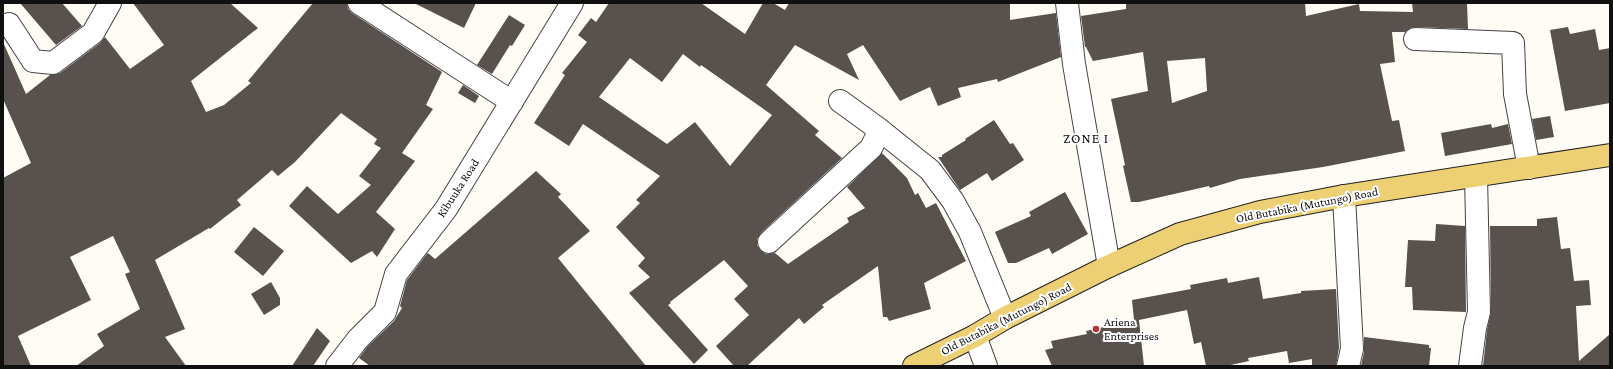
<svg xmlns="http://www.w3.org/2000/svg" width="1613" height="369" font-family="'Crimson Pro',serif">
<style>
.building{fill:#58514d;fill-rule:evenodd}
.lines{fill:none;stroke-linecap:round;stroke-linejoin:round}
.minor-casing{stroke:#434343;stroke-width:24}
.major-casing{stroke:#212121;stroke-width:24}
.minor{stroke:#fff;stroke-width:22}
.major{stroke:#eed074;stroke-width:22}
.poi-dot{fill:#b73238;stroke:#fff;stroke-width:1.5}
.labels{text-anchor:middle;stroke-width:4;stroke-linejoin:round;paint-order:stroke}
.street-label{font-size:12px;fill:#101010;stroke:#fff}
.poi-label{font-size:12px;fill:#101010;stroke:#fff;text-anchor:start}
.quarter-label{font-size:14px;letter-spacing:1px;fill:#101010;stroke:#fff}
</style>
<rect width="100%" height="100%" fill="#fefcf4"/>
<!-- building -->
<path class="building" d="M20 3H62L82 26 56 45Z
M133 3H230L258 28 191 81 206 112 224 105 251 83 248 81 313 3H347L348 9 352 13 442 72 426 105 433 109 402 153 415 161 376 212 395 229 377 257 372 251 351 263 289 206 307 186 338 214 371 185 359 176 381 148 374 144 377 139 341 113 295 162 278 176 272 170 237 200 241 205 225 217 210 229 209 228 155 260 185 329 165 337 186 366H76L104 346 97 334 140 309 125 274 130 272 113 236 70 257 91 300 18 336 31 366H3V178L31 163 3 99V42L26 94 50 75 60 73 100 43 105 37 130 69 164 45Z
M414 3H476L464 28Z
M609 3H701L745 34 763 3H773L785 10 789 3H1010V20L1056 13 1061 57 998 82 997 79 958 88 961 97 938 106 930 87 900 101 863 45 847 54 859 80 795 45 766 85 819 131 815 135 842 158 761 233 757 239V245L760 250 766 254 775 253 788 264 849 222 847 218 865 208 847 187 882 153 907 178 915 195 918 193 926 208 936 203 966 261 924 283 931 309 889 321 887 317H883L878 266 822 305 824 307 804 324 799 318 747 366H734L716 346 749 315 734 299 748 286 724 260 670 302 671 303 668 305 708 350 694 364 629 293 650 277 638 266 645 258 616 227 640 203 636 200 660 176 583 124 569 146 534 123 565 75 562 73 587 42 578 35 591 18 596 22ZM683 54 700 67 701 65 772 115 730 166 695 122 667 144 599 97 630 58 662 82Z
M1126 3H1305L1306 16 1359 4 1360 11 1413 12 1412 3H1467L1468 29 1416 27 1410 28 1405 32H1392L1395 62 1380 64 1392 121 1399 120 1405 151 1323 167 1240 179 1210 188 1209 186 1139 202H1131L1123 166 1125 165 1111 99 1148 91 1143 52 1093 61 1086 47H1085L1081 16 1126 9ZM1205 58 1207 91 1172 103 1167 61Z
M509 15 525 25 512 46 510 45 492 74 477 65Z
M1568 27 1570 34 1595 29 1599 50 1610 48V103L1565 111 1550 30Z
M463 85 479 96 475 103 458 93Z
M1550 116 1554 137 1536 140 1532 119Z
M994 120 1010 144 1013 143 1024 160 992 181 987 173 960 190 938 157H942V155L966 140 965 139Z
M1491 124 1492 128 1508 124 1512 144 1445 156 1441 133Z
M536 171 561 194 558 197 590 231 558 258 646 366H370L359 358 367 347 394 321 402 308 400 306 407 280 426 255 428 253 435 259Z
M1065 192 1088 234 1052 254 1049 248 1016 263H1008L995 232 1031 216 1029 212Z
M1557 217 1561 249 1570 248 1574 281 1589 280 1591 305 1576 306 1579 361 1610 334V366H1483L1487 330 1491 312 1490 226H1537V219Z
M1436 224 1465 226 1466 312 1413 310 1412 287H1405L1408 240 1435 241Z
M254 227 284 251 263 276 234 252Z
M1259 277 1263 299 1301 293V291L1336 289 1339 348 1336 366H1312V359L1289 363 1287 351 1248 358 1249 361 1226 366H1206L1201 342 1194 344 1187 310 1139 320 1144 366H1052L1045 350 1053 348 1051 341 1087 334 1086 331 1134 320 1132 300 1191 289 1190 285 1227 278 1228 283Z
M271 282 280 298V305L264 315 251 294Z
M317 328 330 341 313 366H292Z
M1364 337 1429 345V348H1431L1429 366H1361L1364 352Z"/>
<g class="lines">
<defs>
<path id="minor" d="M359 3 512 102
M1067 3 1074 64 1109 266
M9 24 33 61 53 63 93 33 110 3
M1415 39 1513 43 1515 94 1529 168
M840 101 880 130 930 170 953 201 970 232 1005 318
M1344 196 1352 349 1348 366
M769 242 871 148 880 130
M975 336 986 366
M337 366 358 339 385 312 396 274 446 209 572 3
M1470 366 1475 328 1479 312 1476 176"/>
<path id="major" d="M914 366 975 336 1005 318 1109 266 1180 234 1260 212 1344 196 1610 155"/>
</defs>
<!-- minor casing -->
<use href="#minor" class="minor-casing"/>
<!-- major casing -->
<use href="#major" class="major-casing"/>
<!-- minor -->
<use href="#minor" class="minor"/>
<!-- major -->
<use href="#major" class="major"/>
</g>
<!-- markers -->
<circle class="poi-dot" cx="1096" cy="329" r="4"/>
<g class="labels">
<!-- street labels -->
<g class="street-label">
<text transform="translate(458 188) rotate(-57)" y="4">Kibuuka Road</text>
<text transform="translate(1307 205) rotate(-11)" y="4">Old Butabika (Mutungo) Road</text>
<text transform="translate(1006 319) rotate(-27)" y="4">Old Butabika (Mutungo) Road</text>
</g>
<!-- poi labels -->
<g class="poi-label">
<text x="1104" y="326">Ariena<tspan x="1104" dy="14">Enterprises</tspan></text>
</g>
<!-- quarter labels -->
<g class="quarter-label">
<text x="1086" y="143">ZONE I</text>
</g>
</g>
<!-- border -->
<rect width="1613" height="369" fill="none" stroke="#101010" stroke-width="8"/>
</svg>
